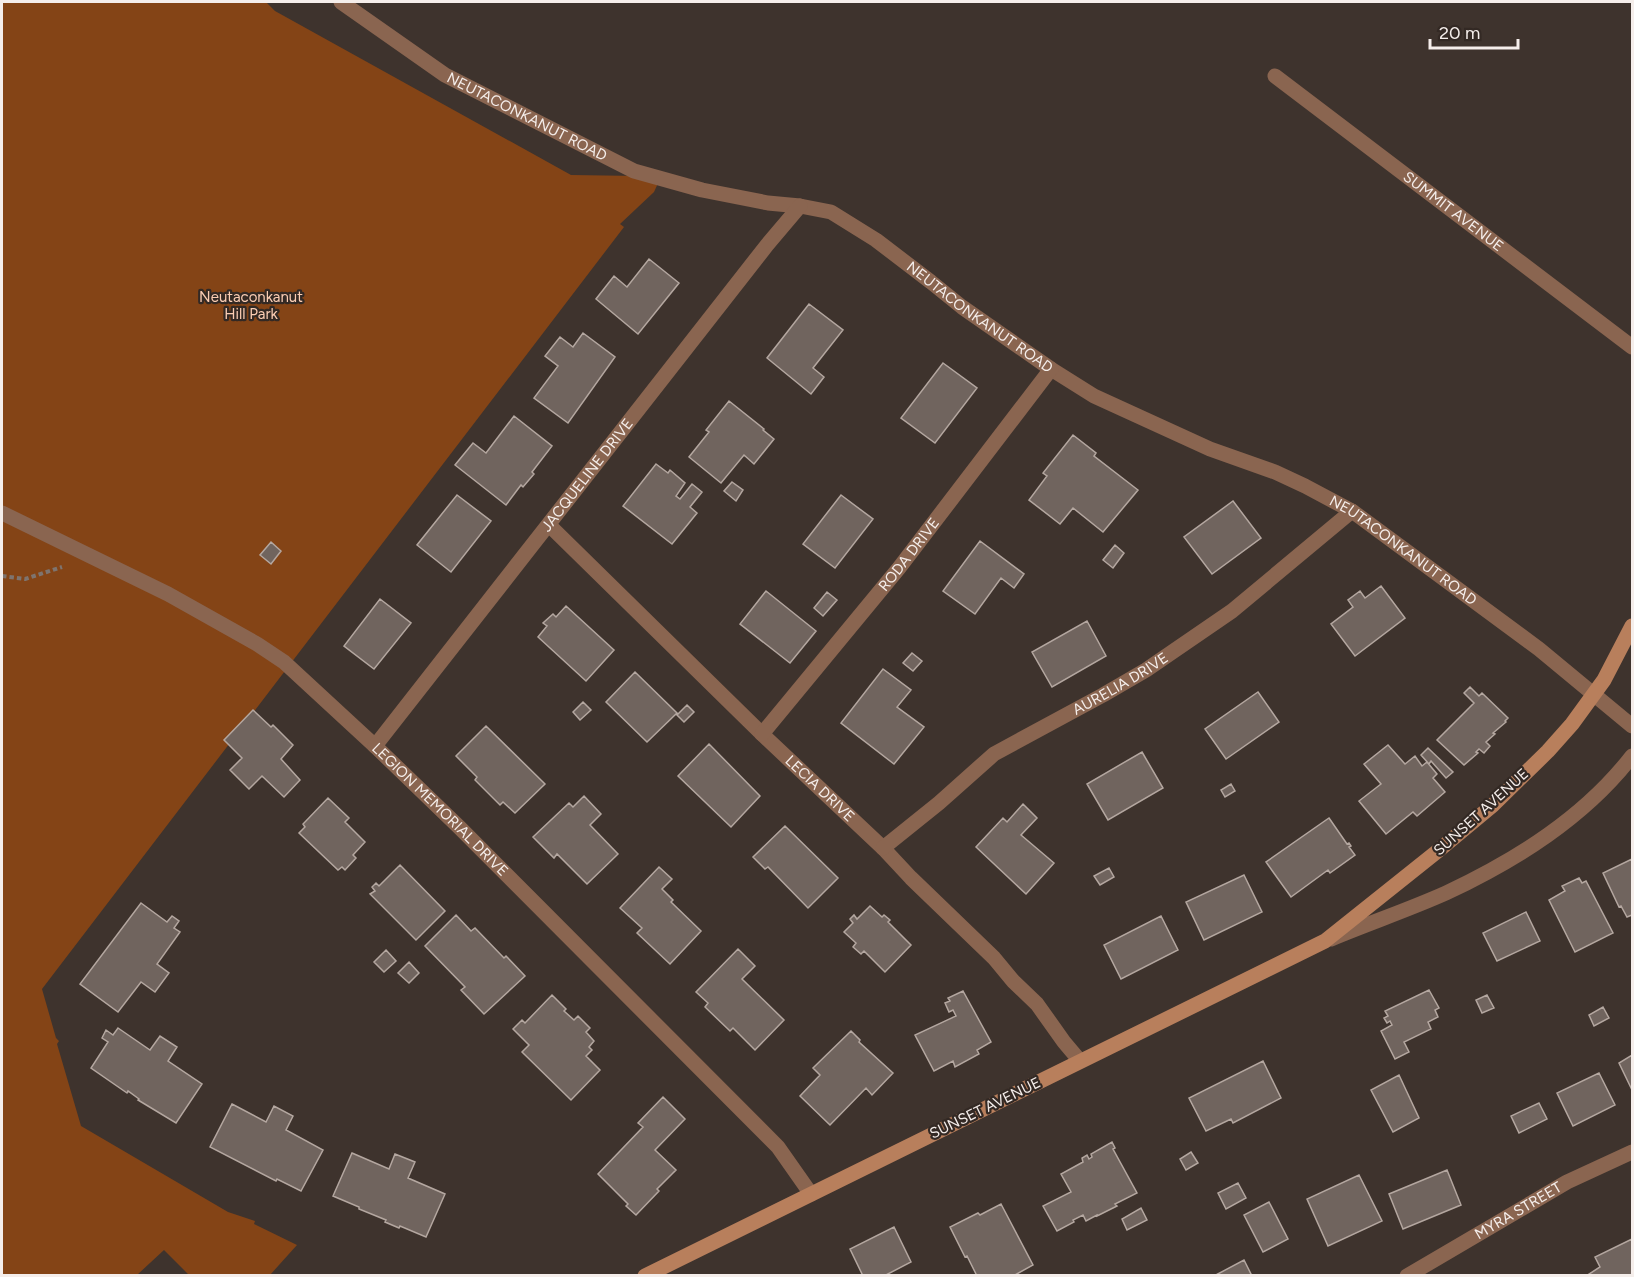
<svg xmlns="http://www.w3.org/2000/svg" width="1634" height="1277" font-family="Figtree,sans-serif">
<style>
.green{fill:#844416}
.building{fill:#70645e;stroke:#b4a7a0;stroke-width:1.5}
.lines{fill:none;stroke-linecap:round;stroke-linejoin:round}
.path{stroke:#7e746f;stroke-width:4;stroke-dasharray:4.5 3;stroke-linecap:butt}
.street{stroke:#8a6550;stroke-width:15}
.secondary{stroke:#b87f5c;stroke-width:15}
.labels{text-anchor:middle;stroke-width:4.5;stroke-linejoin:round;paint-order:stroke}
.street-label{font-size:15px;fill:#f5eeeb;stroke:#332924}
.park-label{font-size:15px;fill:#fbcdb3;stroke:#332924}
</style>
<rect width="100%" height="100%" fill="#3e332d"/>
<!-- green -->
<path class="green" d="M2 2H266L275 11 571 175 639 176 659 181 654 192 620 224 624 227 42 989 56 1038 59 1041 57 1044 81 1126 228 1212 255 1221 254 1224 297 1245 270 1275H189L164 1250 137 1275 2 1276Z"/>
<!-- building -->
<path class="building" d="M649 259 679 283 638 334 596 299 614 276 627 287Z
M809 304 843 330 813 368 824 377 811 394 767 358Z
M583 333 615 357 568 423 534 398 558 366 545 356 560 337 573 347Z
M943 363 977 388 935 443 901 418Z
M729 401 764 429 763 430 774 439 754 464 744 455 721 483 689 457 709 432 706 430Z
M514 416 552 446 532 472 534 474 523 487 521 485 506 505 455 465 473 443 486 453Z
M1073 435 1096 453 1094 456 1138 490 1103 532 1073 508 1060 524 1029 500 1047 476 1043 473Z
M656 464 668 473 670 470 685 483 676 496 680 499 692 484 702 492 690 507 697 513 672 544 623 506Z
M732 482 743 490 736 501 724 491Z
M457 495 491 521 451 572 417 545Z
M841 495 873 519 835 568 803 544Z
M1233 501 1261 538 1212 574 1184 537Z
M980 541 1024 574 1014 588 1001 578 975 614 943 591Z
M271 542 281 551 271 564 260 555Z
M1115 545 1124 553 1113 568 1103 560Z
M1381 586 1405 618 1355 656 1331 624 1353 607 1348 600 1360 591 1365 598Z
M766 591 816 631 790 663 740 624Z
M827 592 837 600 823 616 814 608Z
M380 599 411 623 374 669 344 646Z
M566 606 614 650 586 681 538 637 547 626 543 623 553 614 556 617Z
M1087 621 1106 656 1052 687 1032 652Z
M912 653 922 661 913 671 903 663Z
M883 669 911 690 897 707 924 727 894 764 841 723Z
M635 672 677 713 647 742 606 702Z
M1470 687 1479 696 1482 693 1508 718 1505 721 1506 722 1493 733 1495 734 1486 742 1490 746 1484 753 1479 749 1476 752 1478 753 1464 765 1437 740 1474 703 1464 693Z
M1258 692 1279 722 1226 759 1205 729Z
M583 702 591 710 580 720 573 712Z
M687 705 694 712 684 722 677 715Z
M253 710 271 727 273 725 293 745 281 759 300 780 284 797 262 776 249 789 230 770 242 758 224 740Z
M486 726 545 784 515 813 503 802 500 805 475 780 477 777 456 756Z
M709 744 760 796 731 827 678 776Z
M1388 745 1405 764 1415 756 1422 766 1427 762 1437 774 1433 778 1445 792 1417 816 1413 812 1386 834 1359 801 1381 784 1364 764Z
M1428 748 1453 772 1446 778 1431 761 1429 764 1421 755Z
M1142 752 1163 788 1108 820 1087 784Z
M1231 784 1235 791 1225 797 1221 790Z
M584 796 601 814 590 825 618 854 587 884 557 854 554 858 533 837 569 803 573 807Z
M328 798 349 818 345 822 365 842 353 855 356 858 345 870 342 867 338 870 299 833 305 827 303 824Z
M1023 804 1037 818 1021 835 1054 863 1026 894 976 847 1003 818 1007 822Z
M1329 818 1347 844 1349 843 1351 846 1349 847 1355 855 1330 873 1328 870 1291 897 1266 862Z
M785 826 838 878 808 908 768 867 765 869 753 857Z
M1632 859V915L1627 917 1621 906 1619 907 1603 873Z
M400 865 445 911 416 940 370 894 375 891 372 887 376 883 379 886Z
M659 867 672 879 662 889 673 900 671 902 701 931 670 964 637 933 642 928 620 908Z
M1109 868 1114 877 1100 885 1094 876Z
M1244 875 1262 912 1204 940 1186 902Z
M1579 878 1582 883 1586 881 1613 933 1575 952 1549 900 1565 891 1562 886Z
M141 903 167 922 172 916 179 921 174 928 180 932 157 964 169 973 155 992 141 982 118 1012 80 984Z
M870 906 882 917 884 915 890 920 888 922 911 945 885 972 864 951 861 954 853 947 856 943 844 932 853 923 850 919 854 915 857 919Z
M1526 912 1540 941 1497 961 1483 933Z
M456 915 471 931 475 928 504 958 506 956 525 976 484 1014 461 990 465 987 425 946Z
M1161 916 1178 950 1121 979 1104 945Z
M738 949 755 966 742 979 784 1020 755 1050 733 1028 730 1031 705 1007 708 1003 696 992Z
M386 950 396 961 384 972 374 962Z
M409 962 419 973 409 983 398 973Z
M1429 990 1439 1008 1435 1010 1438 1017 1428 1022 1431 1029 1404 1042 1409 1052 1395 1059 1381 1031 1392 1025 1390 1021 1387 1023 1384 1018 1388 1016 1385 1011Z
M963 991 991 1042 977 1050 979 1054 955 1067 953 1061 934 1071 915 1035 956 1016 953 1010 949 1012 945 1003 950 1001 948 998Z
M552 995 566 1009 564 1011 574 1020 578 1016 590 1028 586 1032 594 1041 589 1047 592 1050 586 1056 600 1070 571 1100 522 1052 529 1045 513 1029 522 1020 525 1023Z
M1487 995 1494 1008 1482 1013 1476 1000Z
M1603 1007 1609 1018 1594 1026 1589 1015Z
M118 1028 150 1050 160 1036 177 1047 168 1061 202 1084 176 1123 138 1100 139 1099 128 1091 127 1093 91 1068 108 1042 102 1038 106 1030 113 1035Z
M851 1031 860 1040 859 1042 893 1073 872 1095 866 1088 830 1125 800 1096 820 1075 813 1068Z
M1632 1055V1090L1619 1063Z
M1263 1061 1281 1098 1233 1123 1231 1119 1206 1131 1189 1098Z
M1599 1073 1615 1105 1573 1126 1557 1093Z
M1399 1075 1419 1118 1393 1132 1371 1090Z
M663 1097 685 1119 655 1150 676 1170 657 1189 659 1191 636 1215 626 1206 628 1204 598 1174 643 1127 638 1123Z
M1539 1103 1547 1119 1519 1133 1511 1116Z
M232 1104 266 1122 274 1106 293 1116 286 1130 323 1150 301 1191 277 1179 276 1181 210 1147Z
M1112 1142 1115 1148 1113 1149 1137 1193 1115 1204 1117 1206 1097 1216V1215L1086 1221 1083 1215 1073 1220 1074 1222 1057 1231 1043 1206 1071 1192 1061 1174 1083 1162 1082 1158 1087 1155 1089 1159 1092 1157 1091 1154Z
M1191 1152 1198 1163 1186 1170 1180 1159Z
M352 1153 389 1169 395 1154 415 1162 408 1178 445 1194 426 1237 400 1226 399 1228 385 1222 386 1220 359 1209V1207L333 1196Z
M1447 1170 1461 1205 1403 1229 1389 1194Z
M1359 1175 1382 1221 1328 1246 1307 1199Z
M1238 1183 1246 1198 1226 1209 1218 1193Z
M1269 1202 1288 1239 1263 1252 1244 1215Z
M1001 1204 1033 1265 1013 1276H977L967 1256 965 1257 950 1227 978 1213 980 1215Z
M1141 1208 1147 1220 1127 1230 1122 1219Z
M894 1227 911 1262 884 1276H863L850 1249Z
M1632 1239V1276H1586L1600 1267 1595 1257Z
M1244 1260 1252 1276H1214Z"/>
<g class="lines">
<!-- path -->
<path class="path" d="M2 576 25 579 62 567"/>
<!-- street -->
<g class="street">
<path id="s1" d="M341 2 445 75 634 171 702 190 768 203 800 206 831 212 876 240 931 282 962 307 1051 369 1094 396 1210 449 1275 472 1305 486 1352 511 1539 649 1632 726"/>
<path id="s2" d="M1275 76 1632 347"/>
<path id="s3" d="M2 513 168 594 257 644 284 662 375 746 459 827 778 1147 811 1194"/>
<path id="s4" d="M549 525 762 734 883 848 911 878 994 958 1013 981 1037 1004 1064 1042 1080 1061"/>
<path id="s5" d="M762 734 899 568 1051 369"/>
<path id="s6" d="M375 746 767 245 800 206"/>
<path id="s7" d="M883 848 939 803 994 754 1103 695 1146 670 1232 611 1352 511"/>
<path d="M1331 939C1369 923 1408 910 1446 893 1516 860 1584 818 1632 756"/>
<path id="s8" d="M1407 1276 1567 1182 1632 1152"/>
</g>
<!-- secondary -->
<path class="secondary" d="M645 1276 1325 941 1439 850 1493 805 1548 751 1572 724 1604 680 1632 626"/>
</g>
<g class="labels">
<!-- street labels -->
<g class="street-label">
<text dy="5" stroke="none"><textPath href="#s1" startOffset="219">NEUTACONKANUT ROAD</textPath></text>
<text dy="5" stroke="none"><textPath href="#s2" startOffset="224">SUMMIT AVENUE</textPath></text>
<text dy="5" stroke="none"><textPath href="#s1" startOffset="723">NEUTACONKANUT ROAD</textPath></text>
<text dy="5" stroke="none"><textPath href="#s6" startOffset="344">JACQUELINE DRIVE</textPath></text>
<text dy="5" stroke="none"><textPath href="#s1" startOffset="1209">NEUTACONKANUT ROAD</textPath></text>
<text dy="5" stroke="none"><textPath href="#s5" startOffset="232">RODA DRIVE</textPath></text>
<text dy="5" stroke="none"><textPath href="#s7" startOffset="290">AURELIA DRIVE</textPath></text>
<text dy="5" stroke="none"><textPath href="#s4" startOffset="378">LECIA DRIVE</textPath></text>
<text dy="5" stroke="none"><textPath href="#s3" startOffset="534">LEGION MEMORIAL DRIVE</textPath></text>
<text transform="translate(1481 812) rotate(-42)" y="5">SUNSET AVENUE</text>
<text transform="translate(985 1108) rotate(-26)" y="5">SUNSET AVENUE</text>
<text dy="5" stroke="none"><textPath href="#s8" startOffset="129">MYRA STREET</textPath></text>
</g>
<!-- park labels -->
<g class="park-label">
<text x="251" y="302">Neutaconkanut<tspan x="251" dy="17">Hill Park</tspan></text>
</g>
</g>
<!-- border -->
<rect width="1634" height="1277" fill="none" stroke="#f5eeeb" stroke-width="6"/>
<!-- scale -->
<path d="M1430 39v9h88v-9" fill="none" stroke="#f5eeeb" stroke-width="3"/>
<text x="1439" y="39" font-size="18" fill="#f5eeeb" stroke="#332924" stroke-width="4.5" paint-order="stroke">20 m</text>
</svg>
